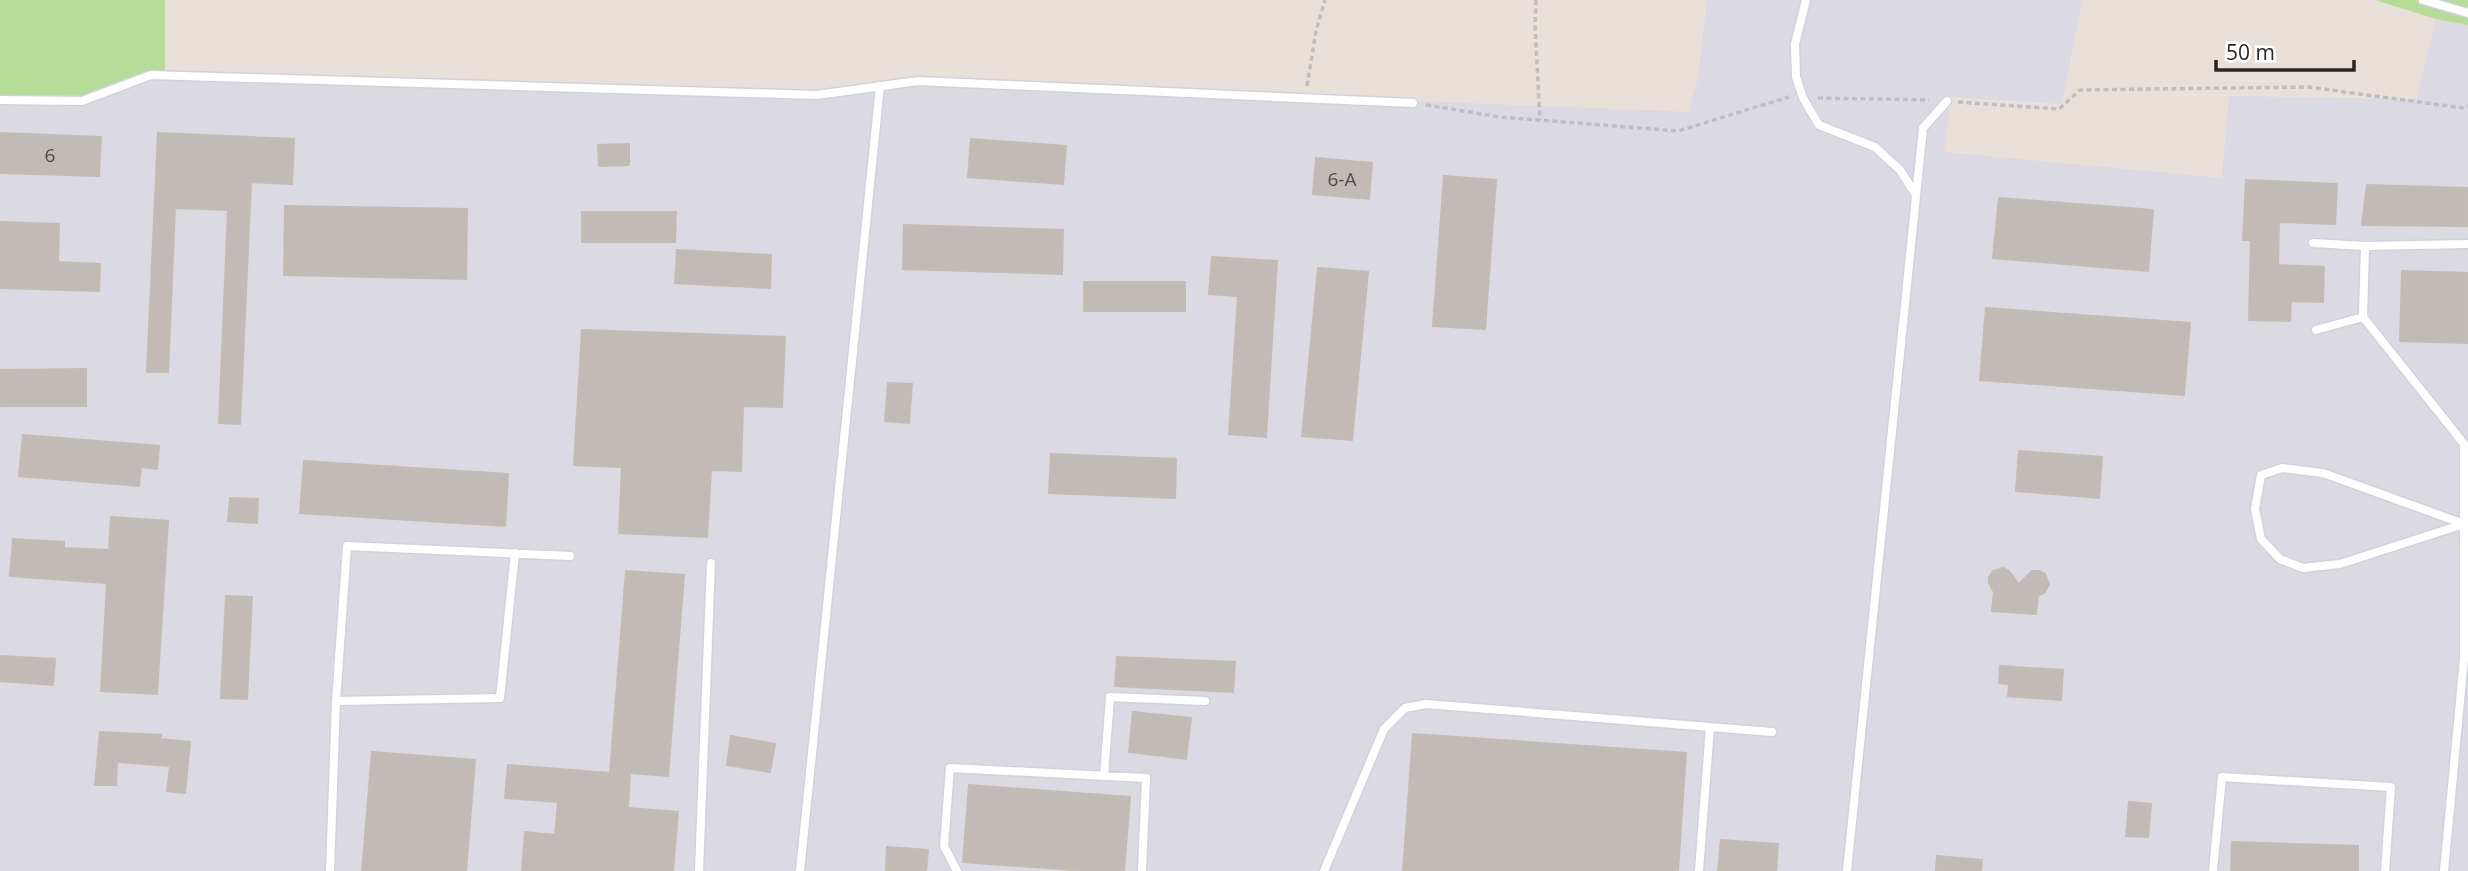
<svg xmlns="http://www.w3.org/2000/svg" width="2468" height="871" font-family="'Open Sans',sans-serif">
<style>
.industrial{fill:#dbd9e1}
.green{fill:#b7dc98}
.building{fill:#c1bab6;stroke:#c3bcb3;stroke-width:2}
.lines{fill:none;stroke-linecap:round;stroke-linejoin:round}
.service-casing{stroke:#ced3df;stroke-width:11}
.path{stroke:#bebebe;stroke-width:3.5;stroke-dasharray:5 3.5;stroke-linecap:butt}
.service{stroke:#fff;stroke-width:8}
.labels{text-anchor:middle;stroke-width:5;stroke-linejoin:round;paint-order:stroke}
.number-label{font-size:19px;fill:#4e4c4b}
</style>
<rect width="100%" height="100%" fill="#e8e0d9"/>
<!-- industrial -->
<path class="industrial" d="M1707 0H2082L2062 104 1951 97 1944 152 2222 178 2229 96 2417 99 2436 19 2468 25V871H0V99L82 100 165 70 817 94 919 81 1689 112 1698 78Z"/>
<!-- green -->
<path class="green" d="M0 0H165V70L82 100 0 99Z
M2375 0H2468V25L2436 19Z"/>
<!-- building -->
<path class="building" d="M0 133 101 137 99 176 0 173Z
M158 133 294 139 292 184 251 182 240 424 219 423 228 210 175 208 168 372H147Z
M971 139 1066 146 1063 184 968 177Z
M629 144V165L599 166 598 145Z
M1316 158 1372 163 1369 199 1313 194Z
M1444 176 1496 180 1485 329 1433 326Z
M2246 180 2337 184 2335 224 2279 222 2278 265 2324 267 2323 302 2291 301 2290 321 2249 320 2251 240H2243Z
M2367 185 2468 188V226L2362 225Z
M1999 198 2153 210 2148 271 1993 258Z
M285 206 467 209 466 279 284 275Z
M582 212H676L675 242H582Z
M0 222 59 224 58 262 100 264 99 291 0 288Z
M904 225 1063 230 1062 274 903 269Z
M677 250 771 255 770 288 675 283Z
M1212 257 1277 261 1266 437 1229 434 1238 296 1209 294Z
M1318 268 1368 272 1352 440 1302 436Z
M2402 271 2468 273V343L2400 341Z
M1084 282H1185V311H1084Z
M1986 308 2190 323 2184 395 1980 380Z
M582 330 785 337 782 407 743 406 741 471 711 470 707 537 619 533 622 467 574 465Z
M86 369V406H0V370Z
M888 383 912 384 909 423 885 421Z
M23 435 159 446 157 469 141 467 139 486 19 476Z
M2019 451 2102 457 2099 498 2016 491Z
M1051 454 1176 459 1175 498 1049 493Z
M304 461 508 474 505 526 300 513Z
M230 498 258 499 257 523 228 521Z
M111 517 168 521 157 694 101 691 107 583 10 576 13 539 64 542V548L109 550Z
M2003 568 2009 571 2019 584 2032 571H2039L2045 574 2049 584 2045 592 2038 596 2036 614 1992 611 1994 592 1989 583V577L1993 571Z
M626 571 684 575 668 776 630 773 628 808 678 812 673 871H522L525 832 555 835 558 802 505 798 508 765 610 773Z
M226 596 252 597 247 699 221 698Z
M0 656 55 659 53 685 0 681Z
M1117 657 1235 662 1233 692 1115 686Z
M2000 666 2063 670 2061 700 2008 696 2009 684 1999 683Z
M1133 712 1191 718 1186 759 1129 752Z
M100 732 161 735 160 739 190 742 185 793 167 791 170 766 117 762 116 785H95Z
M1413 734 1686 753 1678 871H1403Z
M731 736 775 744 770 772 727 765Z
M372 752 475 760 466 871H362Z
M969 785 1130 797 1124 871H1089L963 862Z
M2129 802 2151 804 2148 837 2126 836Z
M1721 840 1778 844 1776 871H1718Z
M2232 842 2358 846V871H2231Z
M887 847 928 850 926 871H886Z
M1937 856 1982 860 1981 871H1936Z"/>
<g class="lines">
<defs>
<path id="service" d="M1806 0 1795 44 1796 77 1803 98 1819 125 1875 147 1900 170 1916 195
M2423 0 2468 13
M0 100 82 101 151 75 817 95 918 81 1413 103
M2313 243 2365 246
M2316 330 2363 317
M2282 468 2323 473 2464 524 2340 564 2303 568 2280 559 2261 539 2255 509 2261 475Z
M2464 659V444L2363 317 2365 246 2467 244
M336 701 500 698 515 553
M1104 776 1110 697 1205 701
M330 871 336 701 347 546 570 556
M699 871 711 563
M800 871 880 86
M957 871 944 846 950 768 1146 778 1142 871
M1324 871 1384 729 1405 708 1426 704 1772 732
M1699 871 1710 727
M1847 871 1923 128 1947 101
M2213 871 2222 777 2391 787 2385 871
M2444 871 2464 659 2467 655"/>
</defs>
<!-- service casing -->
<use href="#service" class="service-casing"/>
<!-- path -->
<path class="path" d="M1536 0 1535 26 1540 120
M1307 86 1316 31 1325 0
M1818 98 1929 100
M1958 102 2059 109 2080 90 2308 87 2463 108 2468 106
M1426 105 1500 117 1678 131 1789 97"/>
<!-- service -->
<use href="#service" class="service"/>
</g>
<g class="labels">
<!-- number labels -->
<g class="number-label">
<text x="50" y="162">6</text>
<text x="1342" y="186">6-А</text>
</g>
</g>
<!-- scale -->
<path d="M2216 60v10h138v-10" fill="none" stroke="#272727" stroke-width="3.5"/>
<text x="2226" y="60" font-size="21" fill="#272727" stroke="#ffffff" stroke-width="5" paint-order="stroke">50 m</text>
</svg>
